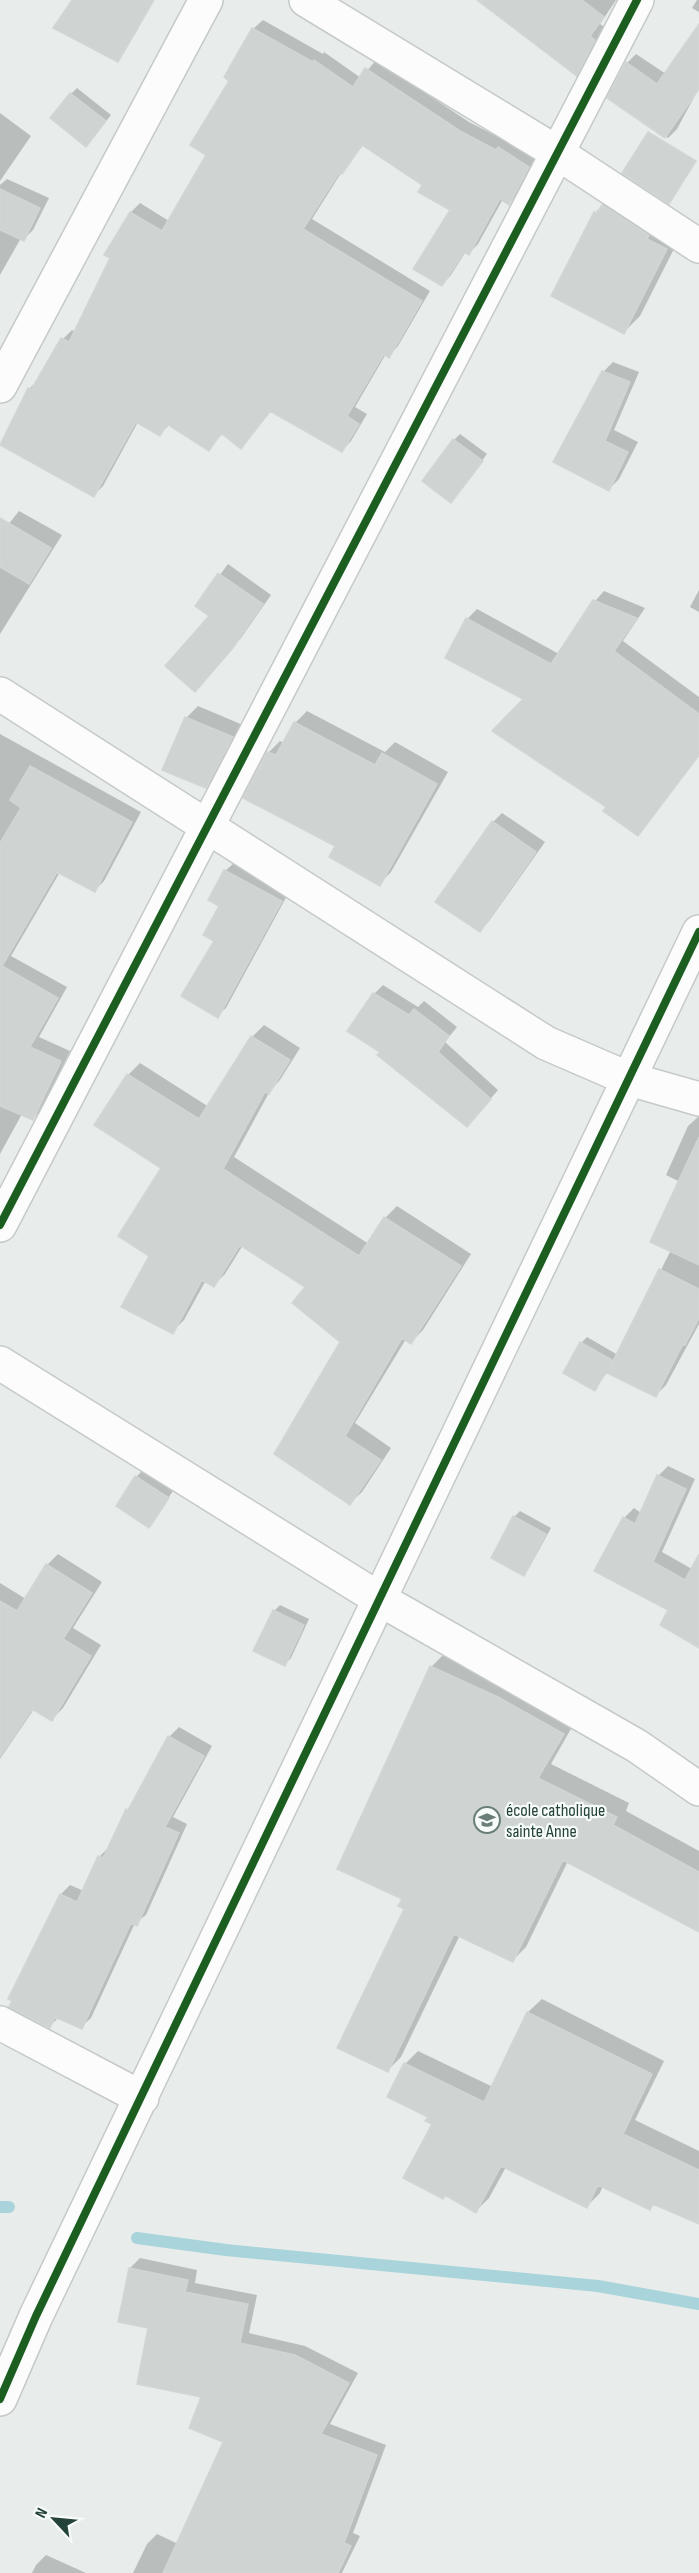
<svg xmlns="http://www.w3.org/2000/svg" width="699" height="2573" font-family="'Sofia Sans Condensed',sans-serif">
<style>
.shadow{fill:#0003}
.lines{fill:none;stroke-linecap:round;stroke-linejoin:round}
.stream{stroke:#a9d4db;stroke-width:12}
.building{fill:#cfd4d2;stroke:#d1d6d4;stroke-width:1.5}
.street-casing{stroke:#c5cac8;stroke-width:36}
.street{stroke:#fcfcfc;stroke-width:33}
.cycleway-casing{stroke:#f7fbf9;stroke-width:11}
.cycleway{stroke:#1b5e20;stroke-width:8}
.labels{text-anchor:middle;stroke-width:4.5;stroke-linejoin:round;paint-order:stroke}
.poi-label{font-size:18px;fill:#24423a;stroke:#f7fbf9;text-anchor:start}
</style>
<rect width="100%" height="100%" fill="#e8edeb"/>
<!-- shadow -->
<path class="shadow" d="M73 0H93L138 29 118 60Z
M509 0H616L600 24 606 28 588 62 576 74Z
M697 0H699V12L692 8Z
M263 20 323 54 324 52 361 78 376 60 469 122 506 141 508 139 537 158 518 194 509 203 503 199 478 244 469 253 466 251 451 275 442 285 452 209 424 184 364 144 341 173 312 219 430 291 398 346 389 356 386 354 355 407 367 414 351 441 342 450 272 410 241 447 223 433 209 449 170 424 159 435 138 422 103 486 94 495 29 389 38 380 63 339 72 330 76 332 112 258 106 254 131 212 140 203 169 221 208 154 231 80 253 29Z
M699 27V88L677 129 668 138 609 98 627 63 636 54 666 74Z
M77 88 111 115 92 139 71 94Z
M0 113 31 136 0 181Z
M7 179 49 198 33 230 24 239 21 238 0 275V185Z
M611 197 682 233 640 316 624 332 595 213Z
M613 362 639 372 614 430 638 442 619 479 609 489 555 461 603 372Z
M460 434 487 454 451 501 454 440Z
M19 511 62 535 0 634V535Z
M228 564 271 595 241 638 204 681 211 615 197 606Z
M699 590V612L690 607Z
M604 591 645 608 623 641 699 697V756L638 834 608 807 467 619 477 609 559 654 595 601Z
M198 706 243 725 217 775 206 787 186 718Z
M307 711 385 752 395 742 448 772 391 872 379 884 337 845 268 753 280 741 284 743 295 723Z
M0 734 141 812 104 881 94 891 60 872 11 956 67 987 39 1037 70 1051 43 1108 33 1119 22 1114 0 1154Z
M502 813 545 842 489 921 480 930 493 822Z
M234 863 289 892 226 1008 217 1016 216 940 225 871Z
M383 985 418 1007 424 1001 457 1027 445 1042 498 1090 475 1117 383 1051 374 994Z
M264 1025 300 1048 280 1080 270 1091 234 1157 369 1244 385 1218 397 1206 471 1254 423 1330 411 1342 406 1339 355 1423 391 1448 362 1492 350 1503 276 1453 342 1341 308 1287 243 1245 225 1274 214 1285 206 1280 184 1320 172 1332 151 1256 163 1167 128 1075 140 1063 209 1107 252 1037Z
M699 1116V1324L666 1385 656 1395 608 1371 595 1389 581 1343 587 1337 618 1355 671 1250 680 1182 666 1175 688 1126Z
M668 1466 695 1479 662 1552 699 1573V1639L670 1610 624 1518 634 1508 641 1513 658 1476Z
M142 1471 173 1491 149 1526 136 1477Z
M520 1511 551 1528 529 1568 523 1574 514 1517Z
M58 1554 102 1582 73 1628 101 1645 63 1708 52 1719 34 1709 0 1759V1583L26 1599 47 1565Z
M280 1605 309 1619 291 1658 285 1664 274 1611Z
M445 1653 576 1720 551 1764 629 1803 626 1811 699 1851V1930L568 1861 526 1947 513 1960 460 1935 401 2057 388 2070 406 1908 404 1898 431 1667Z
M179 1727 212 1746 173 1817 187 1824 146 1915 135 1923 91 2018 81 2027 59 2017 50 2026 61 1894 70 1885 84 1891 99 1857 109 1847 127 1810 133 1804 169 1737Z
M542 1999 664 2061 635 2120 699 2151V2223L655 2203 650 2208 603 2185 600 2193 587 2206 506 2167 489 2198 476 2211 405 2064 418 2051 493 2087 528 2012Z
M140 2258 197 2270 195 2283 257 2295 249 2333 305 2346 358 2373 330 2424 386 2445 353 2533 360 2536 342 2573H133L147 2544 157 2534 178 2544 225 2441 203 2395 149 2327 130 2268Z
M46 2555 86 2573H32L36 2565Z"/>
<g class="lines">
<!-- stream -->
<path class="stream" d="M0 2207H9
M137 2238 226 2250 598 2286 699 2304"/>
</g>
<!-- building -->
<path class="building" d="M72 0H154L118 62 53 28Z
M477 0H582L604 17 590 36 595 40 577 76Z
M699 24V89L665 138 607 98 626 62 657 84Z
M252 28 313 62 314 60 353 87 365 68 460 131 496 150 498 147 529 167 509 205 500 199 469 255 464 252 442 286 413 269 450 210 418 192 422 185 362 145 342 174 339 173 303 229 422 301 389 358 384 354 347 416 359 424 342 452 270 411 241 449 221 433 209 451 167 424 160 436 136 422 94 497 0 445 28 388 31 390 61 338 69 342 110 258 104 255 130 212 162 231 206 155 190 145 229 81 224 77Z
M70 93 106 121 86 147 50 118Z
M648 132 696 161 669 204 622 173Z
M0 189 40 208 24 241 0 230Z
M602 205 649 235 647 239 667 249 624 334 551 296 594 212 597 213Z
M602 371 630 382 605 441 628 452 609 491 553 462Z
M453 439 483 461 451 503 422 481Z
M0 518 51 548 29 584 0 567Z
M218 573 263 604 232 649 195 692 165 666 209 616 195 606Z
M593 600 637 618 614 651 699 714V755L638 836 603 811 606 807 492 731 523 699 445 658 466 618 551 664Z
M185 717 233 737 206 788 162 770Z
M294 722 375 765 382 753 437 784 380 886 329 857 335 846 243 798 267 752 276 755Z
M30 766 132 822 95 892 57 872 2 966 58 998 30 1047 61 1061 33 1120 0 1106V843L21 808 10 800Z
M492 821 536 852 480 932 435 902Z
M224 870 282 901 218 1018 181 996 214 941 203 935 219 906 208 900Z
M373 993 409 1015 414 1009 449 1036 438 1052 491 1099 467 1127 377 1055 380 1052 347 1031Z
M251 1036 290 1060 269 1094 265 1092 223 1169 359 1256 384 1217 461 1266 411 1344 402 1338 345 1436 381 1460 350 1505 274 1454 340 1342 292 1303 305 1287 240 1245 214 1287 202 1280 173 1334 121 1307 149 1256 118 1236 161 1168 94 1125 127 1074 199 1119Z
M699 1137V1265L650 1242Z
M659 1269 699 1289V1318L685 1345 683 1344 656 1397 607 1373Z
M580 1342 612 1360 595 1391 563 1373Z
M657 1475 686 1489 653 1562 685 1580 699 1554V1648L660 1625 668 1610 594 1571 623 1517 635 1524Z
M135 1476 169 1498 149 1528 116 1506Z
M513 1516 546 1534 524 1576 491 1558Z
M46 1564 92 1593 63 1639 91 1656 52 1721 32 1709 0 1757V1601L17 1611Z
M273 1610 304 1625 285 1666 253 1651Z
M430 1666 500 1698 564 1734 538 1778 617 1817 613 1825 699 1872V1932L563 1860 513 1962 454 1934 388 2072 337 2048 404 1909 398 1906 402 1899 337 1869Z
M168 1736 204 1756 165 1827 179 1833 137 1926 131 1923 82 2029 55 2017 50 2028 9 2007 12 2001 8 1999 60 1894 77 1902 98 1856 103 1858 126 1809 128 1810Z
M527 2012 652 2074 623 2134 699 2170V2224L653 2204 650 2210 598 2185 587 2208 501 2166 476 2213 445 2195 443 2199 403 2178 432 2124 425 2121 428 2117 387 2097 404 2063 484 2102Z
M129 2268 188 2280 185 2292 248 2304 240 2343 295 2355 349 2383 321 2434 377 2455 344 2543 351 2546 338 2573H163L223 2442 189 2428 201 2397 137 2384 148 2328 118 2322Z"/>
<g class="lines">
<defs>
<path id="street" d="M306 0 556 152 699 246
M0 386 206 0
M0 694 546 1043 629 1079 699 1099
M0 1225 637 0
M0 1363 381 1600 637 1746 699 1789
M0 2023 142 2098
M0 2399 36 2316 699 932"/>
</defs>
<!-- street casing -->
<use href="#street" class="street-casing"/>
<!-- street -->
<use href="#street" class="street"/>
<defs>
<path id="cycleway" d="M0 1225 637 0
M0 2399 36 2316 699 932"/>
</defs>
<!-- cycleway casing -->
<use href="#cycleway" class="cycleway-casing"/>
<!-- cycleway -->
<use href="#cycleway" class="cycleway"/>
</g>
<!-- icons -->
<defs>
<symbol id="university-ring" viewBox="-11 -11 22 22"><circle r="9.5" fill="#f7fbf9" stroke="#697e78" stroke-width="1.5"/><path d="M0-5L7-2L0 1L-7-2ZM-4 1L0 2.5L4 1V4Q0 6-4 4Z" fill="#697e78"/></symbol>
</defs>
<g fill-rule="evenodd">
<use href="#university-ring" x="472" y="1805" width="30" height="30"/>
</g>
<g class="labels">
<!-- poi labels -->
<g class="poi-label">
<text x="506" y="1816">école catholique<tspan x="506" dy="21">sainte Anne</tspan></text>
</g>
</g>
<!-- north arrow -->
<g transform="translate(54 2519) rotate(296)" stroke="#f7fbf9" stroke-width="4.5" paint-order="stroke">
<path d="M0-4.5L10 22L0 15L-10 22Z" fill="#24423a"/>
<text y="-9" font-size="16" font-weight="bold" text-anchor="middle" fill="#24423a">N</text>
</g>
</svg>
